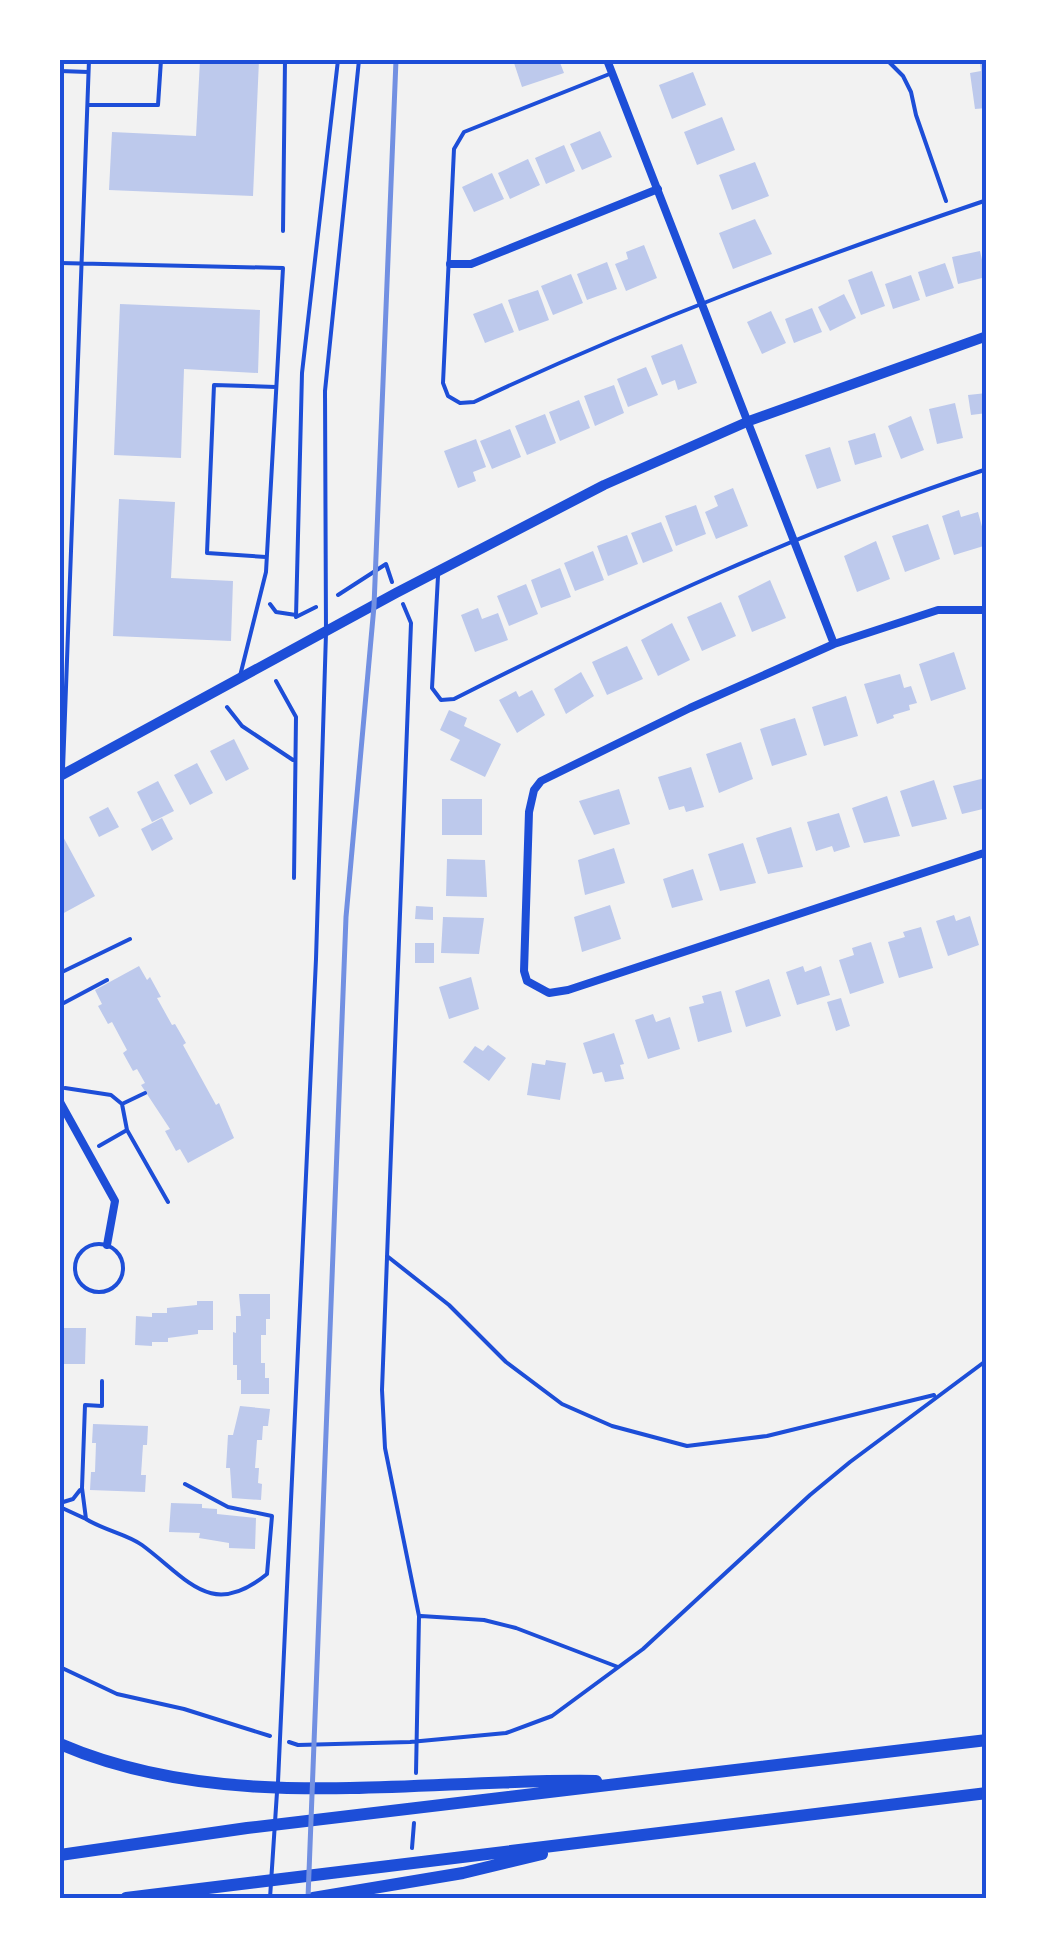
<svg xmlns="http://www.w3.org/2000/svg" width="1047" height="1958" font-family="'Alegreya Sans',sans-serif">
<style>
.building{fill:#bdc9ec}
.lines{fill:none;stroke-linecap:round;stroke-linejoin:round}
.path{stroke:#1d4ed8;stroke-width:4}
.service{stroke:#1d4ed8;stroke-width:4}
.minor{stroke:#1d4ed8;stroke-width:8}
.tertiary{stroke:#1d4ed8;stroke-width:10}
.primary{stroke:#1d4ed8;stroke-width:12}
.rail{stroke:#7290e2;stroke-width:5}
.neatline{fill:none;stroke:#1d4ed8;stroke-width:4}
</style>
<rect width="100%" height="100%" fill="#f2f2f2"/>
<!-- building -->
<path class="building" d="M200 60H259L253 196 109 190 112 132 196 136Z
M513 60H559L564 73 522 87Z
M980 63H987V108L975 109 970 73 981 71Z
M693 72 706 105 672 119 659 85Z
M722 117 735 150 697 165 684 132Z
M600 131 612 157 582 170 570 144Z
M564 145 575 171 546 184 535 158Z
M528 159 540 185 510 199 498 173Z
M755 162 769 196 732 210 719 175Z
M492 173 504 199 474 212 462 187Z
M755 219 772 254 733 269 719 233Z
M644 245 657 278 626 291 615 264 628 259 626 252Z
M980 251 986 277 958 284 952 257Z
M607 262 617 289 587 300 577 274Z
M945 263 954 288 926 297 918 272Z
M872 271 885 306 861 315 848 280Z
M571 274 583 303 553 315 541 286Z
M911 275 920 300 893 309 885 284Z
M538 290 549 320 519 331 508 300Z
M844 294 856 318 830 331 818 307Z
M502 303 514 332 485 343 473 314Z
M120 304 260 310 258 373 184 369 181 458 114 455Z
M812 308 822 332 794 343 785 319Z
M771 311 786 343 762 354 747 322Z
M682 344 697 383 678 390 675 380 662 385 651 356Z
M646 367 658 395 628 407 617 379Z
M614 385 624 413 595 426 584 396Z
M987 393V413L971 415 968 395Z
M579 400 590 428 560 441 549 412Z
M955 403 963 438 937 444 929 409Z
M545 414 556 443 527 455 515 426Z
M911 416 924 450 901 459 888 426Z
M510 429 521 457 492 469 480 441Z
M875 433 882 457 855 465 848 441Z
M476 439 486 467 473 472 476 481 458 488 444 451Z
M830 447 841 481 817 489 805 455Z
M733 488 748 526 716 539 705 512 718 506 714 496Z
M119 499 175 502 171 578 233 581 231 641 113 636Z
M696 505 706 534 676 546 665 516Z
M959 510 961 517 978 512 987 545 954 555 942 516Z
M661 522 673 551 643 563 631 533Z
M928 524 940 559 905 572 892 536Z
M627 535 638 564 608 576 597 546Z
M876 541 890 579 857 592 844 556Z
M593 551 604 580 575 591 564 563Z
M560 568 571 597 541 608 531 580Z
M770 580 786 618 752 632 738 596Z
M526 584 538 614 509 626 497 596Z
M721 602 736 636 702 651 687 617Z
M478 608 482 619 498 613 508 640 475 652 461 615Z
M672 623 690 660 658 676 641 640Z
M627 646 643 679 607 695 592 662Z
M954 652 966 689 931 701 919 664Z
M581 672 594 696 566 714 554 689Z
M900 674 904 688 911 686 917 703 909 705 910 710 893 715 894 718 877 724 864 684Z
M532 690 545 715 517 733 499 700 516 691 519 697Z
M846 696 858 736 824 746 812 707Z
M449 710 467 718 464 726 501 744 485 777 450 760 460 740 440 730Z
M795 718 807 755 772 766 760 729Z
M234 739 249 769 226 781 210 751Z
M741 742 753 779 719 793 706 754Z
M197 763 213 793 190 805 174 775Z
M691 767 704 807 686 812 684 806 669 810 658 777Z
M985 778 987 808 962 814 953 786Z
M934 780 947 819 912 827 900 791Z
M158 781 174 811 152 822 137 792Z
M619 789 630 824 594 835 579 801Z
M887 796 900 836 864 843 852 808Z
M442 799H482V835H442Z
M108 807 119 827 99 837 89 817Z
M839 813 850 847 834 852 832 846 816 851 807 822Z
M162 818 173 839 152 851 141 829Z
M791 827 803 867 768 874 756 838Z
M60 831 95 896 62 914 60 909Z
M743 843 756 883 720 891 708 854Z
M614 848 625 883 585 895 578 860Z
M447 859 485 860 487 897 446 896Z
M693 869 703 900 672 908 663 879Z
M610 905 621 939 582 952 574 917Z
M416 906 433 907V920L415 919Z
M954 915 956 921 970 916 979 945 948 956 936 921Z
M443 917 484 918 479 954 441 953Z
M921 927 933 968 899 978 888 942 905 937 903 932Z
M871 942 884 983 850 994 839 960 854 955 852 948Z
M415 943H434V963H415Z
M139 966 147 980 150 977 161 997 157 998 172 1025 175 1024 186 1043 183 1045 216 1105 219 1103 234 1138 188 1163 180 1149 176 1151 165 1131 170 1129 141 1085 145 1083 137 1069 133 1071 123 1053 127 1050 112 1022 108 1024 98 1006 102 1004 95 990Z
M803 966 805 972 821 966 830 995 797 1005 786 972Z
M471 977 479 1009 449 1019 439 987Z
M769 979 781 1016 746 1027 735 991Z
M721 991 732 1032 698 1042 689 1007 704 1003 702 996Z
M841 998 850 1026 836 1031 827 1002Z
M653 1014 656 1022 670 1017 680 1049 648 1059 635 1020Z
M614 1033 624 1064 620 1065 624 1079 605 1082 602 1072 593 1074 583 1043Z
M488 1045 506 1058 489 1081 463 1062 475 1046 483 1051Z
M546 1060 566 1063 560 1100 527 1095 532 1063 545 1065Z
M239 1294H270V1319H266V1335H261V1363H265V1378H269V1394H241V1380H237V1365H233V1332L236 1333V1316H241Z
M197 1301H213V1330H198V1334L168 1338V1342H152V1346L135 1345 136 1316 152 1317V1313H167V1308L197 1305Z
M60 1328H86L85 1364H60Z
M240 1406 270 1409 268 1426H263L262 1440H257L255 1468H259L258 1483 262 1484 261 1500 232 1498 230 1468H226L228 1435H233Z
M93 1424 148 1426 147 1445H143L141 1475H146L145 1492 90 1490 91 1472H95L96 1443H92Z
M171 1503 202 1504V1508L217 1509V1514L256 1518 255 1549 229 1548V1543L199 1538 200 1533 169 1532Z"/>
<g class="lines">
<!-- path -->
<path class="path" d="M887 60 903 76 911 92 916 115 946 201
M338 595 386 564 392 582
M270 604 276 612 296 615
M403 604 411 623 382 1390 385 1448 419 1616 416 1773
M316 607 296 617 302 373 338 60
M276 681 296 717 294 878
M227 707 242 726 293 760
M60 1005 107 980
M65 1088 111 1095 122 1104 127 1130 99 1146
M122 1104 145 1093
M127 1130 168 1202
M387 1256 449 1305 506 1362 562 1404 612 1426 687 1446 767 1436 934 1395
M102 1381V1406L85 1405 82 1488 86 1519C103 1530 127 1534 142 1545 188 1579 211 1620 267 1574L272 1516 228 1507 185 1484
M60 1503 73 1499 80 1490
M60 1507 86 1519
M421 1616 484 1620 516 1628 618 1667
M60 1667 117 1694 184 1709 270 1736
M289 1742 298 1745 410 1742 506 1733 552 1716 643 1649 810 1495 850 1462 987 1360
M412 1848 414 1823"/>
<!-- service -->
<path class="service" d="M60 71 88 72
M612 73 464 132 454 149 443 383 448 396 460 403 474 402C641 323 813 259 987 200
M88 105H158L161 60
M283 231 285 60
M60 263 283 268 266 572 240 676
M266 557 207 553 214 385 276 387
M438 576 432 688 441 700 454 699C627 612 802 530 987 469
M63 769 89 60
M60 973 130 939
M75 1268a24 24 0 1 1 48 0a24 24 0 1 1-48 0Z
M278 1782 316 959 326 633 325 391 359 60
M270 1898 277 1792"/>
<!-- minor -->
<path class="minor" d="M607 60 834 644 690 708 541 781 534 790 529 812 524 971 527 981 549 993 568 990 987 852
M450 264H471L658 189
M834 644 938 610H987
M60 1102 115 1201 107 1245"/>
<!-- tertiary -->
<path class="tertiary" d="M60 776 396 593 604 485 749 421 987 336"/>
<!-- primary -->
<path class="primary" d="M60 1744C227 1816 419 1778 596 1781
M60 1855 247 1828 987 1740
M126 1898 987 1793
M313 1898 463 1873 542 1854"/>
<!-- rail -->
<path class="rail" d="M308 1898 346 917 374 606 396 60"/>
</g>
<!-- border -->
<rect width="1047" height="1958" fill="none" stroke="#ffffff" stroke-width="125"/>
<rect x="62" y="62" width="922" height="1834" class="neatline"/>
</svg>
